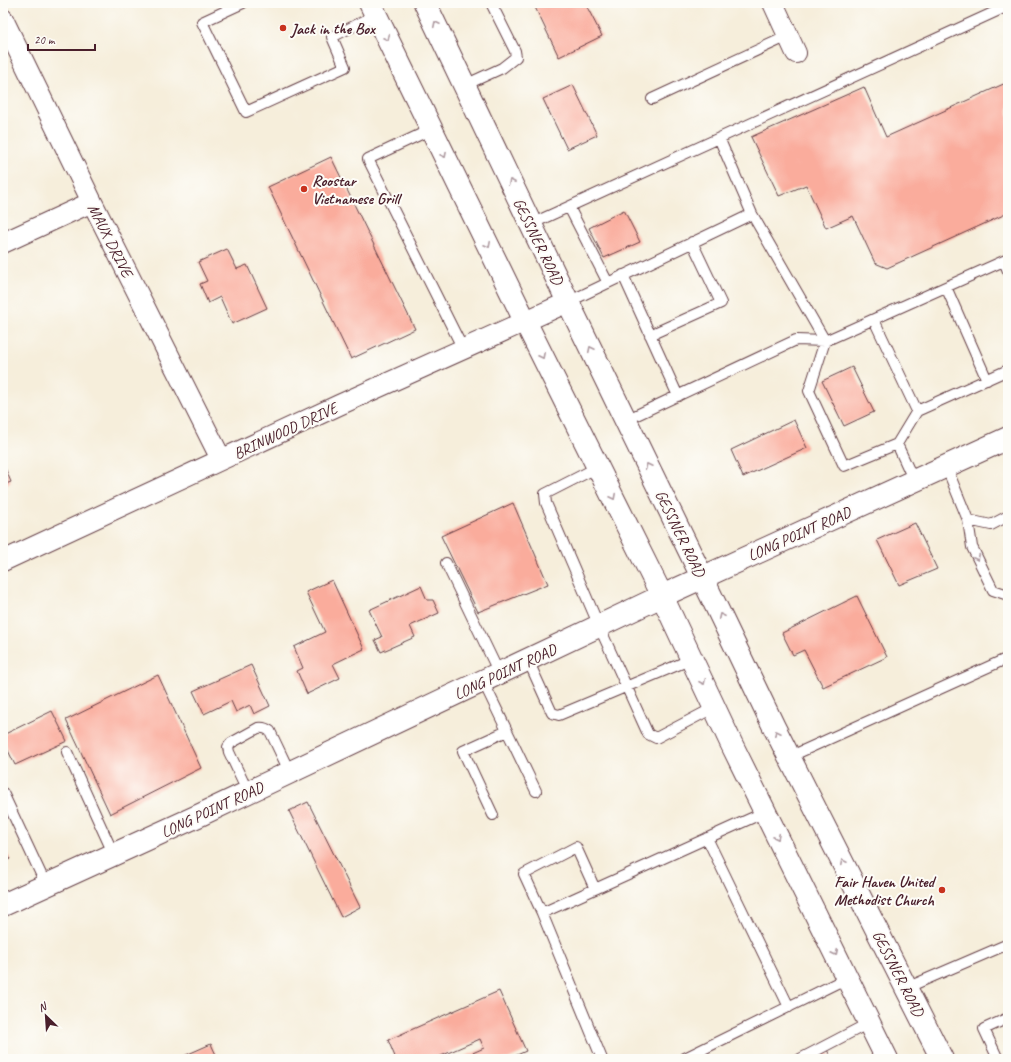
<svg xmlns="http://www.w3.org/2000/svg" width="1011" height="1062" font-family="Caveat,sans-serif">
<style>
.building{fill:#faac9c}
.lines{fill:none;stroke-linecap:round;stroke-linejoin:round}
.service-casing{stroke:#643e45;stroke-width:12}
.minor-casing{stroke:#643e45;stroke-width:22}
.tertiary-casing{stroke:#643e45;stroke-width:24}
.secondary-casing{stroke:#643e45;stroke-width:24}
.service{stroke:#fff;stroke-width:10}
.minor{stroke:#fff;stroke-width:20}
.tertiary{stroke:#fff;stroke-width:22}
.secondary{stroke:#fff;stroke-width:22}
.oneway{stroke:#ae9aa0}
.poi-dot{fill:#c8321e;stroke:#fdfcf7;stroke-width:1.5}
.labels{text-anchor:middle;stroke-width:4;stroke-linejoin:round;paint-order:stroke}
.poi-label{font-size:16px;font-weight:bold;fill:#4a1f2b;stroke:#fdfcf7;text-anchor:start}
.street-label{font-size:16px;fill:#4a1f2b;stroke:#fdfcf7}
</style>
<rect width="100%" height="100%" fill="#fdfcf7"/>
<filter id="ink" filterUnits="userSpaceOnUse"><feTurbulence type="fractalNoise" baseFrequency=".025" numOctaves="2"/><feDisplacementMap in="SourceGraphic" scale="8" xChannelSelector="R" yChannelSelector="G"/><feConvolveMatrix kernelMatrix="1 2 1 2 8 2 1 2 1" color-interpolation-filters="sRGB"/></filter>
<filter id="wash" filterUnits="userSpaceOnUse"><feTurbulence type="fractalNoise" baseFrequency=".012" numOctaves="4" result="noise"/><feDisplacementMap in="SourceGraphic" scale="16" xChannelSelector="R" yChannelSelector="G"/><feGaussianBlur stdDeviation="0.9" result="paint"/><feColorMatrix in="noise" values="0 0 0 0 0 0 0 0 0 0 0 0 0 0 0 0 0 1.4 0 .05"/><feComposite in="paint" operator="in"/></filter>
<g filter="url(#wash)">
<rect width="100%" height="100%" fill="#f6eedb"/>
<g id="blocks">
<!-- building -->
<path class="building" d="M533 3H585L602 36 559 57Z
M1008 82V213L887 268 875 263 853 216 826 228 806 185 779 196 751 137 864 87 886 137Z
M573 85 597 135 567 149 543 99Z
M331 157 415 329 351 359 268 187Z
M624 210 640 242 604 258 589 228Z
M227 249 237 269 247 265 267 308 232 324 220 297 208 303 200 284 207 281 198 262Z
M852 367 874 412 844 426 822 381Z
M794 420 807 448 743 477 731 450Z
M3 463 11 482 3 485Z
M513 503 548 584 478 612 441 536Z
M915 523 937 569 899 585 877 540Z
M332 580 364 649 333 664 340 678 307 694 297 671 303 668 294 647 325 632 306 592Z
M421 586 427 600H433L439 613 410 626 415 637 381 652 375 640 382 637 369 610Z
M857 596 887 657 823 687 804 650 793 655 782 633Z
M251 665 270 706 254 714 250 705 236 712 231 701 204 714 193 691Z
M158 675 201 768 110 814 66 720Z
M52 711 67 741 15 765 3 740V735Z
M308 802 360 907 341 917 289 811Z
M3 845 10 859 3 863Z
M499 991 526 1051 508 1059H459L484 1048 480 1039 434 1059H396L388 1040Z
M211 1044 218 1059H177Z
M827 1050 832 1059H809Z"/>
</g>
</g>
<g filter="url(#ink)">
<use href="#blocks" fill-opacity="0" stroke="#643e45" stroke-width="1"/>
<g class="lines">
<defs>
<path id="service" d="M243 3 202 22 246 112 345 67 332 37 376 15
M465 85 502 68 516 57 515 51 491 3
M652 99 788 36
M432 129 368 159 463 349
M719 138 752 214 825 341 809 391 844 466 897 444 917 411 874 320
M569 207 608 283
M531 224 1008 6
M1004 261 1008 271
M623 275 678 396
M946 287 987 380
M568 302 752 214
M650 335 721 303 692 242
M917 411 1008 370
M626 420 796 340 825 341 1008 259
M897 444 914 481
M946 466 968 520 991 525 1008 516
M598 467 545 494 546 503 599 626 648 734 656 738 715 707
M968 520 972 547 993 590 1008 595
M446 563 499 673
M528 660 552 713 559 715 692 659
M483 681 536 791
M67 752 114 855
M789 757 1008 658
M248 792 229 752 228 747 231 743 258 728C263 727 266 728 270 731L290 773
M3 793 46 885
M493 815 463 751 507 731
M707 838 789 1007
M595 889 576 847 524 874 542 913 602 1059
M542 913 765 812
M906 988 1008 944
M683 1059 847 978
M800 1059 869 1023
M998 1059 984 1029 1008 1018"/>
<path id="minor" d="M773 3 796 53
M3 19 92 202 221 459
M3 243 92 202
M3 561 339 405 568 302"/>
<path id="tertiary" d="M3 905 200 815 662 596"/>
<path id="secondary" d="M370 3 525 321 662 596 732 745 887 1059
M425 3 568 302 702 577 774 727 942 1059
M662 596 1008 438"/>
</defs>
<!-- service casing -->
<use href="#service" class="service-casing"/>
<!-- minor casing -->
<use href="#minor" class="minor-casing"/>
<!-- tertiary casing -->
<use href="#tertiary" class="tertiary-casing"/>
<!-- secondary casing -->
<use href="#secondary" class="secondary-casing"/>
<!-- service -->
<use href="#service" class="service"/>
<!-- minor -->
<use href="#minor" class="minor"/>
<!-- tertiary -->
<use href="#tertiary" class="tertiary"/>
<!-- secondary -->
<use href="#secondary" class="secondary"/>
</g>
<!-- one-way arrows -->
<defs><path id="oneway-chevron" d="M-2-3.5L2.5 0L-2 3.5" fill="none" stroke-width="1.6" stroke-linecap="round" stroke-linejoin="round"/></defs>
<g class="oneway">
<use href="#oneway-chevron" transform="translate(436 24) rotate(-116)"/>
<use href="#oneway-chevron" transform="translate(387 38) rotate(64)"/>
<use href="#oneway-chevron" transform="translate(444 155) rotate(64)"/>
<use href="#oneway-chevron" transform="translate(511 182) rotate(-115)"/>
<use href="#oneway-chevron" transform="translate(488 245) rotate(64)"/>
<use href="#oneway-chevron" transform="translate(591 349) rotate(-116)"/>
<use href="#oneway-chevron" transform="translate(542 356) rotate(64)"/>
<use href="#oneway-chevron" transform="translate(648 466) rotate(-116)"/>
<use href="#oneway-chevron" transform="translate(613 497) rotate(63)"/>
<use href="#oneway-chevron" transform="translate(977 558) rotate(63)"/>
<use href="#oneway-chevron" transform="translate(721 616) rotate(-115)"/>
<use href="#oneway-chevron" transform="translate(703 682) rotate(65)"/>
<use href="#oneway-chevron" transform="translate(777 733) rotate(-117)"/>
<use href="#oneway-chevron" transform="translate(777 837) rotate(64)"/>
<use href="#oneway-chevron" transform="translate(843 862) rotate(-117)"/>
<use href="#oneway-chevron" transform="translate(835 953) rotate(64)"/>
</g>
</g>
<!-- markers -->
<g class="poi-dot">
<circle cx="283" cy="28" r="4"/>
<circle cx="304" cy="189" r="4"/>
<circle cx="942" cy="890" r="4"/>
</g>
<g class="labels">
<!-- poi labels -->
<g class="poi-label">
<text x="291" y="34">Jack in the Box</text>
<text x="312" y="186">Roostar<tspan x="312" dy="18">Vietnamese Grill</tspan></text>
<text x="934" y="887" text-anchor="end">Fair Haven United<tspan x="934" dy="18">Methodist Church</tspan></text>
</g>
<!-- street labels -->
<g class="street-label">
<text transform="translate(111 240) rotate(63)" y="6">MAUX DRIVE</text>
<text transform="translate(539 241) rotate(64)" y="6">GESSNER ROAD</text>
<text transform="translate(285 430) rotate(-25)" y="6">BRINWOOD DRIVE</text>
<text transform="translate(681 533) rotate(64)" y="6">GESSNER ROAD</text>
<text transform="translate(799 533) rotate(-24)" y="6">LONG POINT ROAD</text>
<text transform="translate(505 671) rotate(-25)" y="6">LONG POINT ROAD</text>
<text transform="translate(212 809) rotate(-25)" y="6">LONG POINT ROAD</text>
<text transform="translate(899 973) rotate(63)" y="6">GESSNER ROAD</text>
</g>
</g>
<!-- margin -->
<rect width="1011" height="1062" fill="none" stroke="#fdfcf7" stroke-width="16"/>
<!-- north arrow -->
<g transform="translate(46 1016) rotate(335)" stroke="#fdfcf7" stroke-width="3" paint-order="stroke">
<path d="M0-3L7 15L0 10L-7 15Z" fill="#4a1f2b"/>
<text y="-6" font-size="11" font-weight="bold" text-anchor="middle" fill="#4a1f2b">N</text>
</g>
<!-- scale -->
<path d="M28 44v6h67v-6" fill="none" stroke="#4a1f2b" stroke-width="2"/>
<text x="34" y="44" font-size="12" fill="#4a1f2b" stroke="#fdfcf7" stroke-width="3" paint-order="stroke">20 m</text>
</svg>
